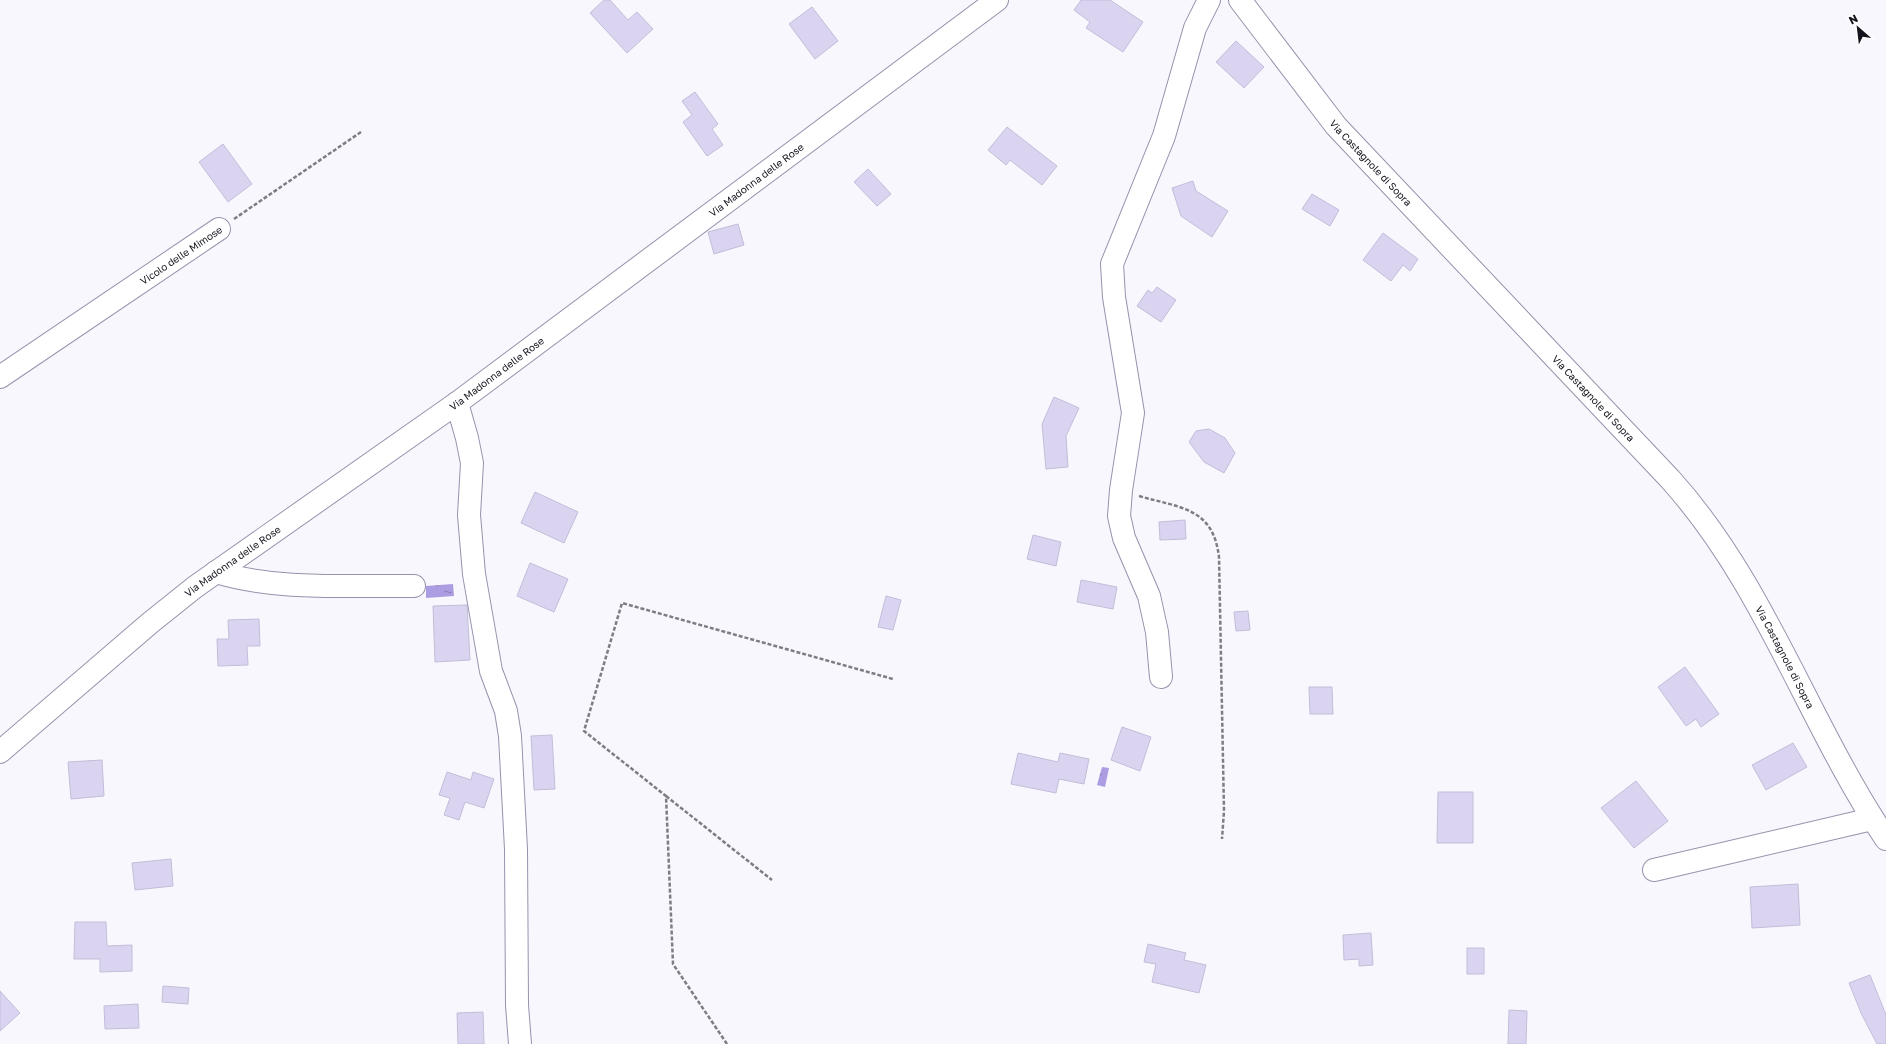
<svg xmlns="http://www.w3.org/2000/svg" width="1886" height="1044" font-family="'Golos Text',sans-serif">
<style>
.water{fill:url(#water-ripples)}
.building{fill:#dad4f1;stroke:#c2bdd9}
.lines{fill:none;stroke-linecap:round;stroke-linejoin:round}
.minor-casing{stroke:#9792ad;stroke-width:24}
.path{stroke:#7e7c84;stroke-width:2.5;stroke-dasharray:4 2;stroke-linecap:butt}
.minor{stroke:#fff;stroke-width:22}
.labels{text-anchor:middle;stroke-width:3.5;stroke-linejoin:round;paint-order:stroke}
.street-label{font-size:10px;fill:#15131d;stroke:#fff}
</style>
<defs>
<pattern id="water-ripples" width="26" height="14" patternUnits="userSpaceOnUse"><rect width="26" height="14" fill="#ac9ce2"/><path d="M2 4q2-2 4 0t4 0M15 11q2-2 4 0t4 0" fill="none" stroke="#8b7eb7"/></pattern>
</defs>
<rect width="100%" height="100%" fill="#f8f7fd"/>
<!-- water -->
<path class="water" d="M453 584 454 596 426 598V586Z
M1102 767 1109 768 1105 787 1097 785Z"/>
<!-- building -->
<path class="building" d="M604 0H610L628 20 637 12 653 29 627 53 590 13Z
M1081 0H1110L1143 22 1123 52 1086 28 1090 22 1074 10Z
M812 7 838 41 815 59 789 24Z
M1236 41 1264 67 1244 88 1216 62Z
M695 92 718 124 712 129 723 145 707 156 683 122 692 115 682 101Z
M1007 127 1057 166 1042 185 1010 160 1006 165 988 150Z
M223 144 252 184 228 202 199 162Z
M868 169 891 194 877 206 854 182Z
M1193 181 1196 191 1228 211 1212 237 1181 216 1172 188Z
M1312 194 1339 210 1330 226 1302 209Z
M738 224 744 245 714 254 708 232Z
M1383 233 1418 259 1410 271 1403 265 1391 281 1363 260Z
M1157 287 1176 300 1161 322 1137 306 1148 290 1152 293Z
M1054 397 1079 408 1066 436 1068 467 1046 469 1042 424Z
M1209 429 1225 438 1235 453 1224 473 1204 462 1189 442 1196 431Z
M535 492 578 512 564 543 521 523Z
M1185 520 1186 539 1160 540 1159 522Z
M1033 535 1061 542 1056 566 1027 559Z
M530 563 568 579 554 612 517 596Z
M1081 580 1117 587 1113 609 1077 602Z
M886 596 901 600 893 630 878 627Z
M467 605 470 660 435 662 433 606Z
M1248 611 1250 630 1236 631 1234 612Z
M259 619 260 646H247L248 665 218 666 217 639H229L228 620Z
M1685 667 1719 714 1701 727 1696 719 1686 726 1658 687Z
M1309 687H1332L1333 714H1310Z
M1122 727 1151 737 1140 771 1111 760Z
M552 735 555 789 534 790 531 736Z
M1793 743 1807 767 1766 790 1752 765Z
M1018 753 1058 762 1060 753 1089 759 1084 784 1059 779 1056 793 1011 784Z
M102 760 104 796 71 799 68 762Z
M447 772 471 780 473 772 494 779 484 808 465 802 459 820 444 815 450 798 439 795Z
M1636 781 1668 821 1634 848 1601 808Z
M1438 792H1473V843H1437Z
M171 859 173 886 135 890 132 863Z
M1798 884 1800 925 1752 928 1750 887Z
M75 922H106L107 946 132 945V971L100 972V959H74Z
M1371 933 1373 965 1359 966V959L1344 960 1343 935Z
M1148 944 1186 953 1184 960 1206 965 1199 993 1152 982 1156 964 1144 962Z
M1467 948H1484V974H1467Z
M1870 975 1886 1015V1044H1877L1861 1013 1849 983Z
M163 986 189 988 188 1004 162 1002Z
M0 991 20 1013 0 1031Z
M138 1004 139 1028 105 1029 104 1006Z
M1509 1010 1527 1011 1526 1044H1508Z
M483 1012 484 1044H458L457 1013Z"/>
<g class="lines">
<defs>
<g id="minor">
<path id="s1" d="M1240 0 1336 126 1670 479C1765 584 1808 723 1886 839"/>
<path d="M0 377 219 229"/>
<path d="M457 403 467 438 472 463 469 515 474 574 491 671 506 711 510 736 516 849 517 1005 520 1044"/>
<path d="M216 572C279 591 348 585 414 586"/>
<path d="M1161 677 1157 632 1149 596 1124 538 1119 516 1121 490 1133 413 1114 297 1112 264 1164 136 1195 28 1209 0"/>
<path id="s2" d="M0 752 150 623 195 587 457 403 997 0"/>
<path d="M1654 870 1872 819"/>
</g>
</defs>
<!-- minor casing -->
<use href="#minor" class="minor-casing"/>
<!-- path -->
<path class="path" d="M234 219 361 132
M1139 496C1180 508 1213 507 1219 557L1224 811 1222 839
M666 796 772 880
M727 1044 673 964 666 796 584 731 622 603 893 679"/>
<!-- minor -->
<use href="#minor" class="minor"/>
</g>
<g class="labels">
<!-- street labels -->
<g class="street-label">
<text dy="4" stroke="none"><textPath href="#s1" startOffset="209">Via Castagnole di Sopra</textPath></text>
<text dy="4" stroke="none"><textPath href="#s2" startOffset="949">Via Madonna delle Rose</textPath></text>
<text transform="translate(181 255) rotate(-34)" y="4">Vicolo delle Mimose</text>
<text dy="4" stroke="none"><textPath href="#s2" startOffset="625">Via Madonna delle Rose</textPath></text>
<text dy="4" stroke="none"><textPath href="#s1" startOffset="533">Via Castagnole di Sopra</textPath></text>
<text dy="4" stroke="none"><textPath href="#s2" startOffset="301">Via Madonna delle Rose</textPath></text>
<text dy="4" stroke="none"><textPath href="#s1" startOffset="857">Via Castagnole di Sopra</textPath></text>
</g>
</g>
<!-- north arrow -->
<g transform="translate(1858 28) rotate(332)" stroke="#ffffff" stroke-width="3" paint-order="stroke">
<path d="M0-3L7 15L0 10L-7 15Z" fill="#15131d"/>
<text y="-6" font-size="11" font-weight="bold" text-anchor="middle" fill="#15131d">N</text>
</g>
</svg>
